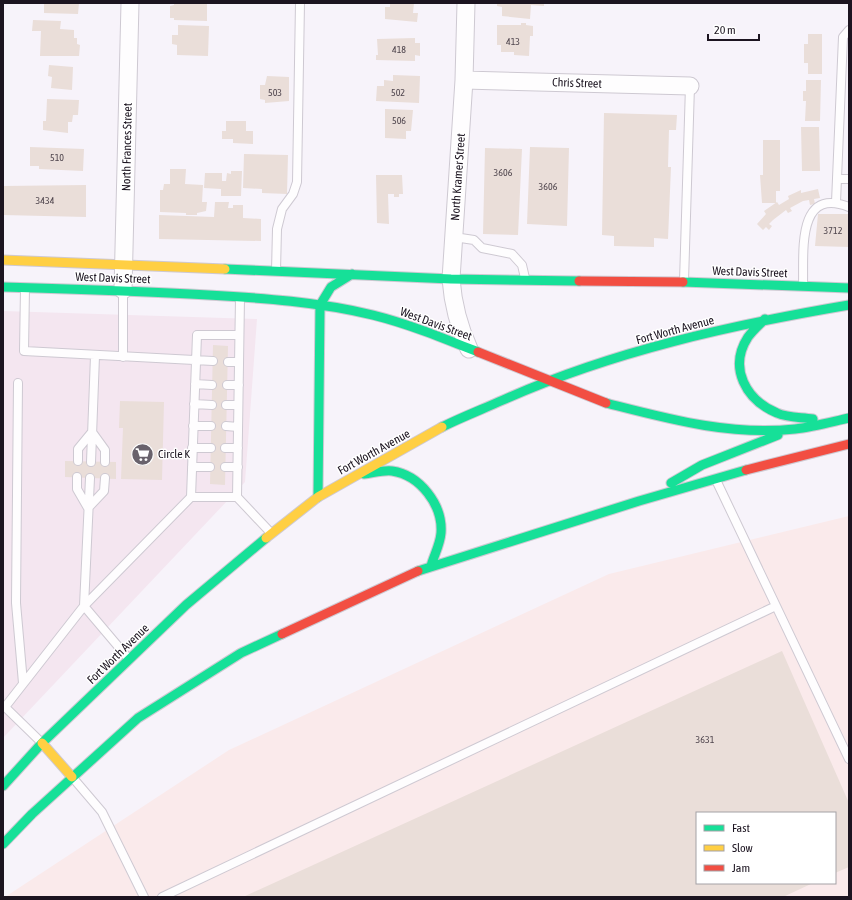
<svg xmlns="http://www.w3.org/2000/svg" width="852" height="900" font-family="'Asap Condensed',sans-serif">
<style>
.commercial{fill:#f4e6f0}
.industrial{fill:#faeaeb;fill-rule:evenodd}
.building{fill:#eaded9}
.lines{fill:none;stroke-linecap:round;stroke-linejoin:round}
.lane-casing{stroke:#cec9d2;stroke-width:10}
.street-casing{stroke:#cec9d2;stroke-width:19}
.fast-casing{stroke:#cec9d2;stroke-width:11}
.slow-casing{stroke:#cec9d2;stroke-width:11}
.jam-casing{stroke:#cec9d2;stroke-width:11}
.lane{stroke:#fefdfe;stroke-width:8}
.street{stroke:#fefdfe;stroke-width:17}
.fast{stroke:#16e098;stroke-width:9}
.slow{stroke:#ffcf43;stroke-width:9}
.jam{stroke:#f24e42;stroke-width:9}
.labels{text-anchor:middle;stroke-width:3;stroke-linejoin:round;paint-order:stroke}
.number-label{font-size:10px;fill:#50464e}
.street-label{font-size:12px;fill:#1c1420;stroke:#fff}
.poi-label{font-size:12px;fill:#1c1420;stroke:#fff;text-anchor:start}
</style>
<rect width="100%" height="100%" fill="#f7f3fa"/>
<!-- commercial -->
<path class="commercial" d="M3 311 257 319 245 482 3 738Z"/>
<!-- industrial -->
<path class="industrial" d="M849 516V897H5L229 750 609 574ZM697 813H835V883H697Z"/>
<!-- building -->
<path class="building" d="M44 3H79L78 14 44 13Z
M174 3H207V21L174 20V18H170V6L174 5Z
M390 3H414L413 13H418L417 22 385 19V7H390Z
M497 3H544V6L531 5 530 19 502 16V7L497 6Z
M33 20 61 21 60 29 74 30V38H77V44L80 45 79 56H40L41 31H32Z
M521 23H526V25L533 26V36H530L529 56 514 55V52H501V45H497V25H521Z
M178 25 209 26 208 56 177 55V45L172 44V35H178Z
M808 34H822V74H808V63H804V44H808Z
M415 38V43H420V56L415 55V61L376 60V55H378L377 39Z
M49 65 73 67 72 90 51 88 52 77 48 76Z
M393 75 420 76 419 103 376 101 377 86H384V80L393 81Z
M267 76 289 77V101L265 103V100L260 99V85H265Z
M806 80H821L820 121H805L806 101H803V91H806Z
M47 99 79 100 78 115H73L72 122H68V133L43 130V121H46Z
M385 109 413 110 411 131H406V139L385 138Z
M604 113 677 115 676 130H669L668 167H671L668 239 654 238V247L614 246V236L602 235Z
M226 121H246V131H253V144L233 143V139H222V131H226Z
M801 127H819L820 171H802Z
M763 140H780V191H776V203H762L760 175H763Z
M30 147 84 149 83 171 39 169V166H30Z
M530 147 569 148 567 226 527 224Z
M485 148 522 149 518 235 483 234Z
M244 154 288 155 287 194 262 193V189L243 188Z
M170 169H186L185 184 203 185 202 202H207L206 211 197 213V215H186V213L160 212V190H163L164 184H170Z
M231 171H242L241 196H221V189L204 188 205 173H222V181H226L227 173 231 174Z
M376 175H402L403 194H399V197H394V194H388L389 224 377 223Z
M86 185V217L3 215V186Z
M818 189 820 198 814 199 815 204 810 205 809 200 803 201 790 208 792 211 788 213 786 210 773 220 769 224 772 226 769 230 766 227 763 230 757 224 766 214 764 211 777 202 779 205 789 199 788 196 801 190V193Z
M215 202H229L228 208H233V205H243V218L261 219V241L159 239V215L214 217Z
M818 214H848L849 247 815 246Z
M213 345 228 346 225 485 210 484Z
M120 401 164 402 162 480 121 479 123 428H119Z
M65 461 116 462V479L65 477Z
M782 651 849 803V867L835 873V813H697V883H813L783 897H243Z"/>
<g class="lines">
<defs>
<path id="lane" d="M837 179H849
M836 202 843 37 849 30
M454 237 474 240 482 248 512 254 522 265 525 278
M276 271 277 229 282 209 293 194 297 182 300 3
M684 281 690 86
M803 285C804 253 796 186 849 207
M25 288 24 351 213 361
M240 298 237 497 271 533
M123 357V290
M228 362H239
M18 383 16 603 23 683
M195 384 212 385
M227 385H239
M194 404 212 405
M226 405H238
M193 426H211
M226 426 238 427
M192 448H211
M225 448H238
M78 461V449L92 432 105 450V462
M91 462 95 356
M192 467H210
M225 467H238
M77 477V489L88 508 104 491 105 478
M716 480 849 759
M191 497H237
M128 658 84 606 191 497 197 335H239
M42 743 5 707 84 606 90 478
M73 778 102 812 144 897
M162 897 776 606"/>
<path id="street" d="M466 3 464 80 451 279C453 305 458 325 469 349
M464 80 690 86
M123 290 130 3"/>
<path id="fast" d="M225 269 451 279 579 281
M683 282 849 288
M3 287C72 289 140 291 208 295 263 298 319 302 373 315 409 324 443 338 478 352
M765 319C759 325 753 330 748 337 728 368 746 400 777 413 788 418 801 417 813 419
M606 403C669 419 730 436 795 429 813 427 831 422 849 418
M442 427C462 417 483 409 503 400 613 351 731 325 849 305
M364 474C373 473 383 470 392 471 420 475 443 505 441 533 440 545 434 555 431 566
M671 483 702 465 778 435
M318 497 320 305 331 287 352 274
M418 571 639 501 746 470
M3 786 42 743 186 605 266 538
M3 844 32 814 138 718 241 653 282 634"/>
<path id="slow" d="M3 260 225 269
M266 538 318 497 442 427
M42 743 72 777"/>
<path id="jam" d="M579 281 683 282
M478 352 606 403
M746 470 849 444
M282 634 418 571"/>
</defs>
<!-- lane casing -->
<use href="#lane" class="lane-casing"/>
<!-- street casing -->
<use href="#street" class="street-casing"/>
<!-- fast casing -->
<use href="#fast" class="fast-casing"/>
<!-- slow casing -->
<use href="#slow" class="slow-casing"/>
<!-- jam casing -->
<use href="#jam" class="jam-casing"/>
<!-- lane -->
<use href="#lane" class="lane"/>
<!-- street -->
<use href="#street" class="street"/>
<!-- fast -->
<use href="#fast" class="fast"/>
<!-- slow -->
<use href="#slow" class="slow"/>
<!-- jam -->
<use href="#jam" class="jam"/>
</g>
<!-- icons -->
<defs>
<symbol id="supermarket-disc" viewBox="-11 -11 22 22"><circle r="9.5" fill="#69626c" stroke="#fff"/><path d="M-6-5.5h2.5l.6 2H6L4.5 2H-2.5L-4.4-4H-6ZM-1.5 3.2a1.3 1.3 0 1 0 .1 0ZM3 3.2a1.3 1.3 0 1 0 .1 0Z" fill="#fff"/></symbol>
</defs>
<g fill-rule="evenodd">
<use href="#supermarket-disc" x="130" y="442" width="25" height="25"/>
</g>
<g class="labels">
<!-- number labels -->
<g class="number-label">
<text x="513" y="45">413</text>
<text x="399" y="53">418</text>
<text x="275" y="96">503</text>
<text x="398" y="96">502</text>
<text x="399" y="124">506</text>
<text x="57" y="161">510</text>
<text x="503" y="176">3606</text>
<text x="548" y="190">3606</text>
<text x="45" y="204">3434</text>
<text x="833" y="234">3712</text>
<text x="705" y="743">3631</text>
</g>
<!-- street labels -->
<g class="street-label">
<text transform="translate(577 83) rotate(2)" y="4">Chris Street</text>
<text transform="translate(127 147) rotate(-89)" y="4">North Frances Street</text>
<text transform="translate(458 177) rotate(-86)" y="4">North Kramer Street</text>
<text transform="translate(750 272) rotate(2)" y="4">West Davis Street</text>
<text transform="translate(113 278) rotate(2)" y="4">West Davis Street</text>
<text transform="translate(436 324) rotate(20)" y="4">West Davis Street</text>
<text transform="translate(675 330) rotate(-15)" y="4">Fort Worth Avenue</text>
<text transform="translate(374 452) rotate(-29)" y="4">Fort Worth Avenue</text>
<text transform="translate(118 654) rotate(-44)" y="4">Fort Worth Avenue</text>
</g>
<!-- poi labels -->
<g class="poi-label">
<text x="158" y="458">Circle K</text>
</g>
</g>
<!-- border -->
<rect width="852" height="900" fill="none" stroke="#1c1420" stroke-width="8"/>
<!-- legend -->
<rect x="696" y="812" width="140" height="72" fill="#ffffff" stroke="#a4a1a6"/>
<rect x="704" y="825" width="20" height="6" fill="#16e098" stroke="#a4a1a6"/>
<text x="732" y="832" font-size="12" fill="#1c1420">Fast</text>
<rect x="704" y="845" width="20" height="6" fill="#ffcf43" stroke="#a4a1a6"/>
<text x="732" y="852" font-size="12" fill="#1c1420">Slow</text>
<rect x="704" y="865" width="20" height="6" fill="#f24e42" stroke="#a4a1a6"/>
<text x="732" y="872" font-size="12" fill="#1c1420">Jam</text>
<!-- scale -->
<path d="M708 34v6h51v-6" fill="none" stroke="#1c1420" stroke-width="2"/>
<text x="714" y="34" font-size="12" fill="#1c1420" stroke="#ffffff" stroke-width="3" paint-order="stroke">20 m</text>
</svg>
